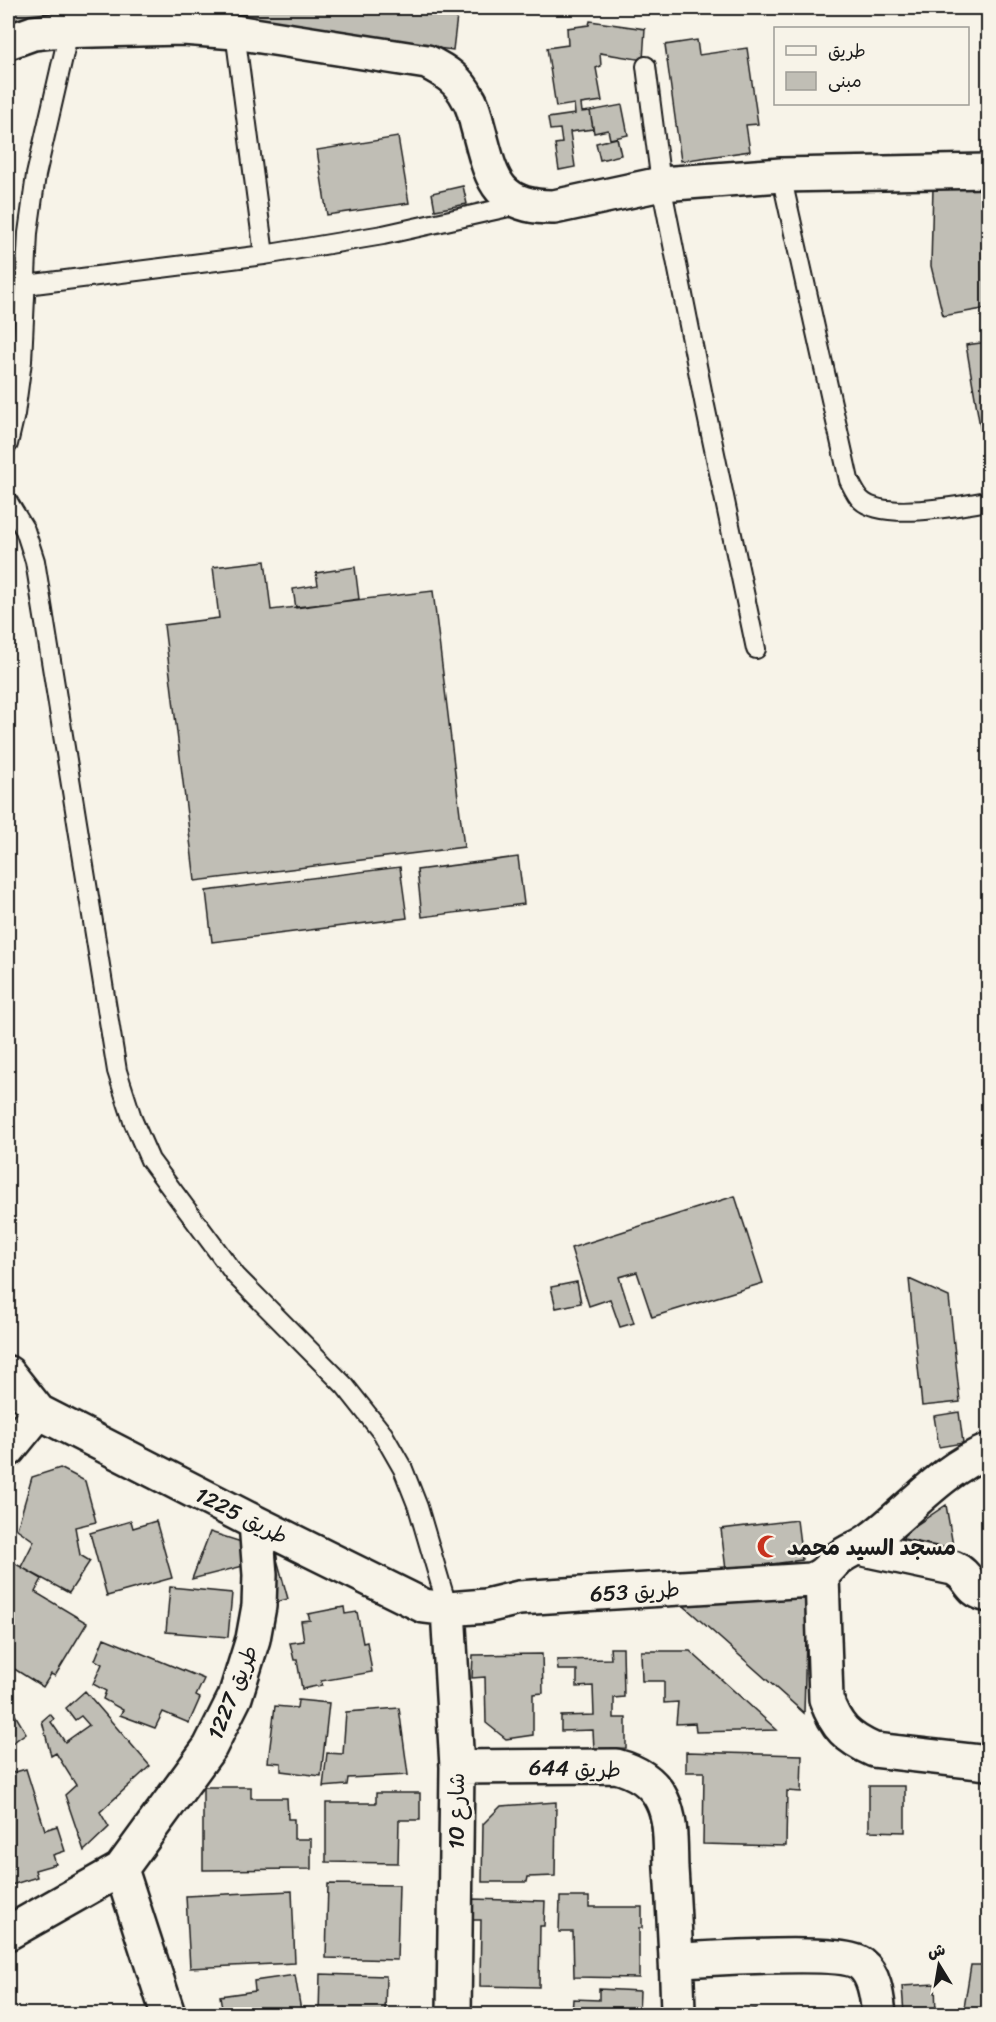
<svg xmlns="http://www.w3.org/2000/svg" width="996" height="2022" font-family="Sriracha,'Playpen Sans Arabic',sans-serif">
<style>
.building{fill:#c0beb5;stroke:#1c1c1c;stroke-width:1.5}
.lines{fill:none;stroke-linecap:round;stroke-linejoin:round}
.service-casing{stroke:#1c1c1c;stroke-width:22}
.minor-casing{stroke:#1c1c1c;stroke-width:38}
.service{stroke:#f7f3e8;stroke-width:18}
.minor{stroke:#f7f3e8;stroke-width:33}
.labels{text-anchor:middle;stroke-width:5;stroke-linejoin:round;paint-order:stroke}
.street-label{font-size:22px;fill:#1c1c1c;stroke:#f7f3e8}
.poi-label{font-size:22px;font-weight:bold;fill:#1c1c1c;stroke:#f7f3e8;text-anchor:start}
</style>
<rect width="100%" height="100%" fill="#f7f3e8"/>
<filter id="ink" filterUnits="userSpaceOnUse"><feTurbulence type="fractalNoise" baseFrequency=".0167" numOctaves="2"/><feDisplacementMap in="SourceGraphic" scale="12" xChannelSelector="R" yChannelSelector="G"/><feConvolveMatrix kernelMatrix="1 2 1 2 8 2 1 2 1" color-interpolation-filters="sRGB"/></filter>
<g filter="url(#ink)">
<!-- building -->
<path class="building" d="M8 8H48L51 30 8 35Z
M116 8H159L116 11Z
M195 8H458L453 50 194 19Z
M590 21 645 29 643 60 600 53 601 66 596 68 602 101 581 104 582 112 590 111 593 129 570 132 575 167 559 170 555 144 562 143 560 129 550 130 548 118 575 114 574 104 556 107 547 48 568 45 567 28 589 25Z
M697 40 699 55 747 48 758 124 746 125 750 151 681 161 665 45Z
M622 105 628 135 610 139 608 130 594 133 590 111Z
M398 137 409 203 327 215 317 150Z
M617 138 621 155 600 160 596 143Z
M463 186 467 204 435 210 432 193Z
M933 187 988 188V308L943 316 931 266Z
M988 342V443L983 444 966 345Z
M265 561 271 610 433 591 464 847 195 881 164 625 219 618 213 567Z
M355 567 359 599 296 608 293 589 318 585 316 573Z
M518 857 524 904 422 917 417 870Z
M400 867 407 918 212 942 206 891Z
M735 1196 763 1283 652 1317 637 1272 619 1277 634 1323 620 1327 610 1299 589 1306 571 1248Z
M909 1279 949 1297 960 1402 922 1406Z
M577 1282 581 1303 556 1308 551 1287Z
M959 1412 963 1443 939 1447 934 1416Z
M60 1468 85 1481 96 1522 75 1527 80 1555 90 1561 69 1593 21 1567 34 1541 17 1529 32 1477Z
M946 1505 956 1563 907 1555 903 1534Z
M797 1520 802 1560 726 1570 721 1529Z
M131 1521 133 1528 156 1521 172 1578 107 1596 90 1533Z
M210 1532 251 1545 255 1563 192 1579Z
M275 1552 288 1599 272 1603 260 1556Z
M9 1560 42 1579 35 1592 87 1623 55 1676 51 1674 43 1687 8 1665V1599L13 1590 8 1587Z
M170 1587 232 1593 228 1637 166 1632Z
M675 1598 807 1599 804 1713Z
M344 1607 345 1614 357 1612 363 1643 367 1642 372 1672 321 1681 322 1685 302 1689 297 1660H294L290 1643 304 1641 301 1621 310 1620 308 1614Z
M104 1638 204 1679 196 1696 200 1698 189 1723 163 1712 155 1728 120 1715 123 1710 103 1699 106 1691 93 1684 102 1664 95 1660Z
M610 1648H623L624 1697 614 1698V1718H626V1748L594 1749 593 1730 561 1731V1716L594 1715 593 1686 577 1687V1670H558L557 1660 611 1659Z
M641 1651H690L777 1730 696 1732 695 1723 676 1724 678 1702 664 1703V1681H642Z
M542 1654 543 1693 533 1694V1735L506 1739 486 1723 485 1677 472 1678 473 1655Z
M85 1691 150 1766 100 1812 109 1827 84 1851 65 1795 76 1785 56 1753 51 1756 42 1721 50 1714 54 1719 51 1722 65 1742 89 1725 81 1716 75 1720 66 1708Z
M298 1700 329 1703 321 1776 281 1771V1763L268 1762 275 1706 297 1708Z
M8 1703 26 1733 8 1746Z
M399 1708 408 1775 348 1778 347 1785 323 1787 327 1753 343 1754 346 1712Z
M686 1752 802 1755 801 1792 787 1791 786 1846 703 1844 704 1772H686Z
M26 1769 45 1830 57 1826 65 1851 53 1855 56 1864 35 1870 37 1877 8 1886V1774Z
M869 1786H905V1832L869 1831Z
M203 1787H251V1798H287L288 1819H294V1839H311V1869L203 1870Z
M376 1793H420V1820H399L398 1863 326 1862V1803H376Z
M556 1802 555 1876 528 1877 527 1882H482L483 1824 501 1806Z
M328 1884 399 1885 397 1960 326 1958Z
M292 1891 295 1963 190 1968 186 1896Z
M560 1897H589V1907H642V1928H639V1978L574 1977 573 1932H559Z
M471 1899 545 1901 544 1926H540L539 1987 480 1986 481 1920H471Z
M971 1965H988V2014H963Z
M320 1974 386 1976 385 2014H319Z
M295 1975 301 2011 295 2012V2014H223L220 1996 255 1991 254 1981Z
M935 1984 936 2014H904L902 1986Z
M599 1989 640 1991 639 2014H572L573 1999 599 2000Z
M840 2007 841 2014H795V2012Z
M756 2009V2014H705V2013Z"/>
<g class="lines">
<defs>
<path id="service" d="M235 32 264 255
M646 66 661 184 705 406 756 649
M781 175 849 480C852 486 856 495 861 500 883 521 960 506 988 501
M26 285 264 255 383 235 522 204
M8 444 15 414 22 361 28 233 36 175 69 31V8
M8 502 25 530 35 561 117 1071 133 1121 150 1160 236 1276 345 1386 383 1434 403 1469 418 1507 448 1609"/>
<path id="minor" d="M8 42 33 33 51 31 183 28 235 32 427 62C445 71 459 80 468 98 473 105 475 115 477 124 491 173 492 208 554 207L661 184 781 175 988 171
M8 1373 39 1412 256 1523 424 1606 448 1609 486 1606 519 1598 549 1596 811 1580C826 1575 828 1567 839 1558 849 1550 861 1547 871 1539 911 1509 941 1470 988 1451
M8 1450 39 1412
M859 1548 953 1568C972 1576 966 1590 988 1595
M822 1576 826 1699C836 1727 847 1738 874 1750L988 1763
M448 1609 457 1767 454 2014
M457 1767 616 1766C635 1771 653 1781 662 1800 672 1820 670 1846 671 1868 674 1917 677 1965 678 2014
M121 1869 168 2014
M8 1933 121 1869 210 1747 235 1697 253 1639 259 1606 260 1575 256 1523
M677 1960C708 1959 842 1949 861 1964 875 1975 877 1998 879 2014"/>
</defs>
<!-- service casing -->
<use href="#service" class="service-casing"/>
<!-- minor casing -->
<use href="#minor" class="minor-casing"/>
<!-- service -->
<use href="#service" class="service"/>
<!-- minor -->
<use href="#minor" class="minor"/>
</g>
</g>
<!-- icons -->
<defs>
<symbol id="mosque-bare" viewBox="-9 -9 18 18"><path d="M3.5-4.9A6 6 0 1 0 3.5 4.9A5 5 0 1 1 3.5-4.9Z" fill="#c8321e" stroke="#f7f3e8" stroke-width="2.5" paint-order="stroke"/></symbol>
</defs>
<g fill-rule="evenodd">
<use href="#mosque-bare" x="752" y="1530" width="33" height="33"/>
</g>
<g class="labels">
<!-- street labels -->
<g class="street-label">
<text transform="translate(242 1515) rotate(27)" y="8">طريق 1225</text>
<text transform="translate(635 1591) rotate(-3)" y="8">طريق 653</text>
<text transform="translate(232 1692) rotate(-68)" y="8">طريق 1227</text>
<text transform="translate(575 1768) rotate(2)" y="8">طريق 644</text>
<text transform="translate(456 1811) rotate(-90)" y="8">شارع 10</text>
</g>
<!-- poi labels -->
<g class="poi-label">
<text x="787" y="1555">مسجد السيد محمد</text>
</g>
</g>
<!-- margin -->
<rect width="996" height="2022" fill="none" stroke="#f7f3e8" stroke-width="30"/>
<rect x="15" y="15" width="966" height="1992" fill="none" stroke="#1c1c1c" stroke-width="2" filter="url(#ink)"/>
<!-- legend -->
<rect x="774" y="27" width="195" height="78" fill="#f7f3e8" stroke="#9f9d96" stroke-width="1.5"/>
<rect x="786" y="46" width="30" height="9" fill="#f7f3e8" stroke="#9f9d96" stroke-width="1.5"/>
<text x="828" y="57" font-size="18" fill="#1c1c1c">طريق</text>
<rect x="786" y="72" width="30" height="18" fill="#c0beb5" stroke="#9f9d96" stroke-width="1.5"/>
<text x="828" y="87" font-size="18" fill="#1c1c1c">مبنى</text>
<!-- north arrow -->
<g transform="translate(939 1965) rotate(349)" stroke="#f7f3e8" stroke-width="4.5" paint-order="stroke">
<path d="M0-4.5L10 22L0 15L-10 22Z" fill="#1c1c1c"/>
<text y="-9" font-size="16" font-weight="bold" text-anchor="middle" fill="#1c1c1c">ش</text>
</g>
</svg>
